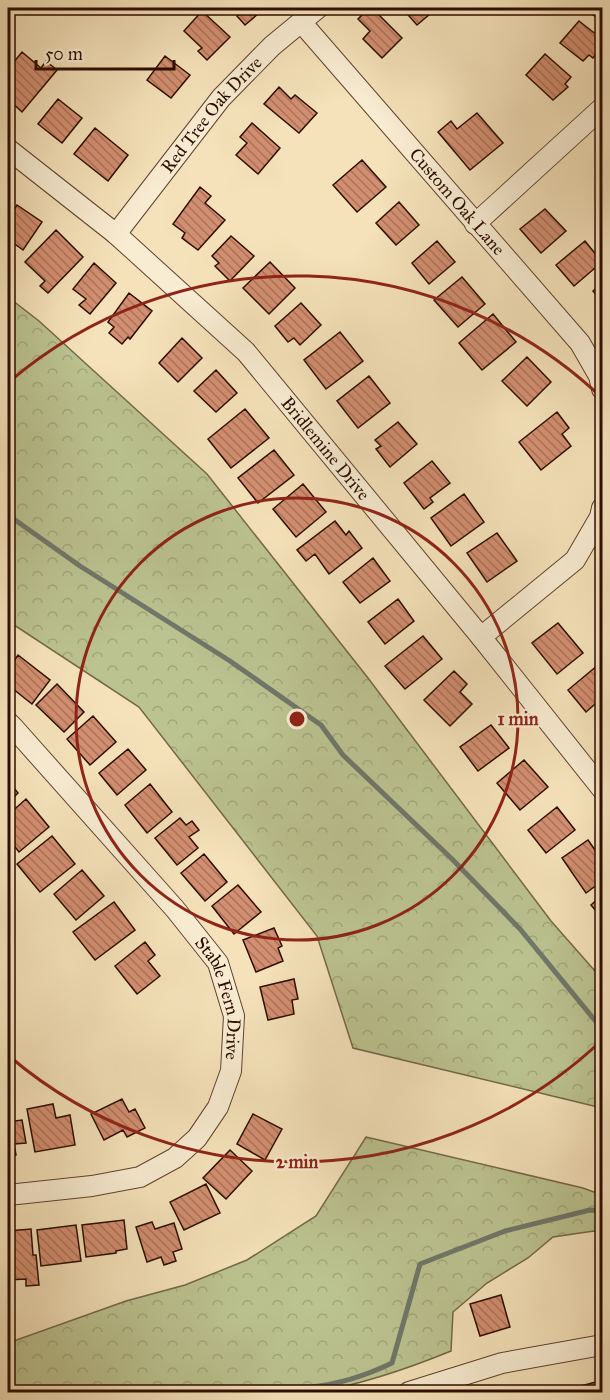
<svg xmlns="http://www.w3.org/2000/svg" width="610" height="1400" font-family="'IM FELL Great Primer',serif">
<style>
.forest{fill:url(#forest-crowns);stroke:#746848;stroke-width:1.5}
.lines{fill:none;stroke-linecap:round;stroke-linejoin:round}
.stream{stroke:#70776a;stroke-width:5}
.building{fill:url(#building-back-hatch);stroke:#2d0d00;stroke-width:1.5}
.minor-casing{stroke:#5f422e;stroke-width:22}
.minor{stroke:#f8ecd2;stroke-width:20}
.ring{fill:none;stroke:#8f2418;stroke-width:3}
.labels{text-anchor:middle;stroke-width:4.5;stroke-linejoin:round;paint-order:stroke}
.street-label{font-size:18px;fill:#2d0d00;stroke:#f8ecd2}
.centre{fill:#8f2418;stroke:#f8ecd2;stroke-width:3}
.ring-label{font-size:18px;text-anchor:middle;font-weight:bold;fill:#8f2418;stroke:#f8ecd2;stroke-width:4.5;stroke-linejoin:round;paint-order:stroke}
</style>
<defs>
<pattern id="forest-crowns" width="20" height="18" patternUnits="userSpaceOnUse" patternTransform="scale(1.5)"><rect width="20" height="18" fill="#bbc390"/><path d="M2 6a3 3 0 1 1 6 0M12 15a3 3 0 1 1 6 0" fill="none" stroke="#a1a67a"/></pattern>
<pattern id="building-back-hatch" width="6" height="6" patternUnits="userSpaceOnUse" patternTransform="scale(1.5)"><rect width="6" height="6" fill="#d38f71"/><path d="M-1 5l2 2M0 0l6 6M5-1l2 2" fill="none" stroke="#ac735a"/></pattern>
</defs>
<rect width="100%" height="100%" fill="#f5e2ba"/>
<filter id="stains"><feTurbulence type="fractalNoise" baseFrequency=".00333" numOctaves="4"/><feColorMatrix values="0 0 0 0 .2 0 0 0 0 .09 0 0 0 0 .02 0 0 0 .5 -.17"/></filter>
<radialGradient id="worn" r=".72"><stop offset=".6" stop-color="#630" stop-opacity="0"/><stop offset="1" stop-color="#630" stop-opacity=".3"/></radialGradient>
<!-- forest -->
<path class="forest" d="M8 297 39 321 207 474 368 678 551 921 602 979V1108L353 1048 317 936 139 707 8 621Z
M366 1137 583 1188 602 1195V1234L594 1231 553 1237 528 1258 487 1283 453 1312 451 1351C407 1369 363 1384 317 1392H8V1343L126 1301 185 1285 247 1260 316 1216Z"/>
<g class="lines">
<!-- stream -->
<path class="stream" d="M8 515 80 566 230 661 321 725 343 755 452 859 520 929 602 1029
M246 1392C268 1387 288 1388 311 1387 341 1384 365 1376 392 1363L420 1264 505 1231 590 1210 602 1211"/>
</g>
<!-- building -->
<path class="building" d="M236 8H265L245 25 237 16 241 13Z
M369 8H372L402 38 382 58 363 39 370 31 358 19Z
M402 8H437L417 25Z
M583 8H602V21Z
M202 11 230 37 207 60 198 51 202 48 184 31Z
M579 21 602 39V46L593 58 589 55 583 61 560 43Z
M22 52 41 68 46 61 57 70 22 112 8 99V69Z
M545 54 571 77 565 84 568 87 553 100 526 75Z
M165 56 190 75 171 98 147 80Z
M279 87 291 99 295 95 317 113 299 133 264 104Z
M58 99 82 118 62 143 38 124Z
M477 113 503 143 470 170 438 132 451 121 457 129Z
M252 123 280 148 258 174 236 155 247 143 240 137Z
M95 128 128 155 108 181 74 154Z
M362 160 386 187 357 212 333 185Z
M200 187 211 196 205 203 225 220 198 250 182 238 185 233 173 224Z
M399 202 419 225 396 245 376 223Z
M17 205 42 222 23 250 8 239V219Z
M545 209 566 231 541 253 520 229Z
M56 230 83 257 48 293 40 286 45 281 25 262Z
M231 236 254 256 230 281 215 266 219 263 212 256Z
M437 241 455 262 429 284 412 263Z
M585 241 602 262 574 286 556 265Z
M270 262 295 288 269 314 243 288Z
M94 263 116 283 90 314 79 305 86 299 73 289Z
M462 277 485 304 458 327 434 300Z
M602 283V302L593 291Z
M129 293 152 311 130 339 128 337 122 344 109 333 114 327 108 322Z
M301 303 321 325 300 345 294 338 288 342 275 326Z
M493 314 516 342 482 370 459 343Z
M340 332 363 361 326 389 304 360Z
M182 338 202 358 178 382 159 363Z
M527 357 551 382 527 406 502 381Z
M216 370 237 393 216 412 194 391Z
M369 376 390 403 358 428 337 401Z
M245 409 269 438 231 468 208 439Z
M557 412 569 428 562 434 571 446 541 470 519 442Z
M398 422 417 444 390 467 376 449 381 446 375 440Z
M274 450 294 475 258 503 238 478Z
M432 461 450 483 430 498 433 502 424 509 404 483Z
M303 484 326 512 296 537 273 509Z
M464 494 484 522 451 546 431 518Z
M335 521 346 535 349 531 362 548 329 574 315 554 306 561 297 550Z
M497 533 517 561 487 582 467 553Z
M373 558 390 581 360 603 343 582Z
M398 599 414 621 385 644 368 622Z
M558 623 583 653 557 674 532 643Z
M423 636 442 659 405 689 385 666Z
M18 655 50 680 32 704 8 685V670Z
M598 665 602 670V698L586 712 568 690Z
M454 671 467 684 460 692 472 704 450 726 424 700Z
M57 684 84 712 64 732 36 705Z
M93 716 116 742 90 765 67 739Z
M491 725 509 748 478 771 460 747Z
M128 749 146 770 117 795 99 773Z
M524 760 548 787 520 810 497 783Z
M8 781 18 793 8 803Z
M150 784 172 812 147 833 125 805Z
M26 799 49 827 19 852 8 838V815Z
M557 807 575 830 546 853 528 830Z
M180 818 186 825 192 821 199 830 189 837 198 848 177 865 155 838Z
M52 836 75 864 40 892 17 864Z
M588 840 602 860V881L586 893 562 858Z
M204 854 227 882 205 901 181 873Z
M82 870 104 896 76 920 54 894Z
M238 885 261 912 234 934 212 906Z
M602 895V918L591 905Z
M114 902 135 930 95 960 73 932Z
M274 928 282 946 278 948 283 961 256 972 243 940Z
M145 942 155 955 148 961 160 976 137 994 115 966Z
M294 979 298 999 292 1000 294 1014 268 1020 260 987Z
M122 1099 129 1112 135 1109 145 1128 127 1137 123 1130 104 1140 91 1114Z
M53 1104 56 1118 70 1115 75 1145 35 1152 27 1109Z
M253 1114 282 1129 265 1160 237 1144Z
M22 1120 26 1143 14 1144 16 1155 8 1157V1122Z
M230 1150 252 1171 226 1199 203 1178Z
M206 1184 220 1213 184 1230 170 1202Z
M124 1220 127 1249 116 1251V1253L86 1257 82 1225Z
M152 1222 155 1229 174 1223 182 1249 173 1252 176 1261 164 1265 161 1257 147 1262 136 1227Z
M76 1225 81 1261 41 1266 37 1230Z
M31 1229 33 1255H36L39 1285 26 1286V1279L8 1280V1231Z
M600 1271H602V1309H601Z
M501 1295 510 1327 480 1336 470 1304Z
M596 1382 598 1392H574L573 1388Z
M564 1387 565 1392H542Z"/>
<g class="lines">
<defs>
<g id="minor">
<path id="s1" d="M301 22 580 343 599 376 602 389"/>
<path id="s2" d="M8 149 116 234 246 352 481 637 602 789"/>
<path d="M475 224 602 108"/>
<path id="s3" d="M116 234 221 98 272 46 318 8"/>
<path d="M481 637 575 560 600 517 602 508"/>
<path id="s4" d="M8 722 13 727 175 909 218 963 234 1016 231 1071 218 1107 197 1138 175 1158 140 1177 92 1186 8 1195"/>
<path d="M409 1392 502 1363 602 1345"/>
</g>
</defs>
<!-- minor casing -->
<use href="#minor" class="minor-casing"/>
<!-- minor -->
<use href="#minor" class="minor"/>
</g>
<!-- distance rings -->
<g class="ring">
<circle cx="297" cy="719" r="221"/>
<path d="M602 1040A443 443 0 0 1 9 1056M9 382A443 443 0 0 1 602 398"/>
</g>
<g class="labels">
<!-- street labels -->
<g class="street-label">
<text dy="6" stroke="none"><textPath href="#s3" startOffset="153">Red Tree Oak Drive</textPath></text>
<text dy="6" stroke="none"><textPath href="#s1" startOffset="238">Custom Oak Lane</textPath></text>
<text dy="6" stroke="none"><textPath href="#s2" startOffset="438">Bridlemine Drive</textPath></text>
<text dy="6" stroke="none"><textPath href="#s4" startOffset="354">Stable Fern Drive</textPath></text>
</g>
</g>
<circle cx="297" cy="719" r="9" class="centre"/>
<g class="ring-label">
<text x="518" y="725">1 min</text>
<text x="297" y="1168">2 min</text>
</g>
<!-- margin -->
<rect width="610" height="1400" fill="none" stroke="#f5e2ba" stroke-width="30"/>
<rect x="9" y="9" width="592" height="1382" fill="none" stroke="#2d0d00" stroke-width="3"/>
<rect x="15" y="15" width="580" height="1370" fill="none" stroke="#2d0d00" stroke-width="1.5"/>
<!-- scale -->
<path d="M36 60v9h138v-9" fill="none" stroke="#2d0d00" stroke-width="3"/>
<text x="45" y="60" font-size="18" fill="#2d0d00" stroke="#f8ecd2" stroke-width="4.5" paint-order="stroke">50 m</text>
<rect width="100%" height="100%" filter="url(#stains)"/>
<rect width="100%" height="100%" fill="url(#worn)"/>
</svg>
